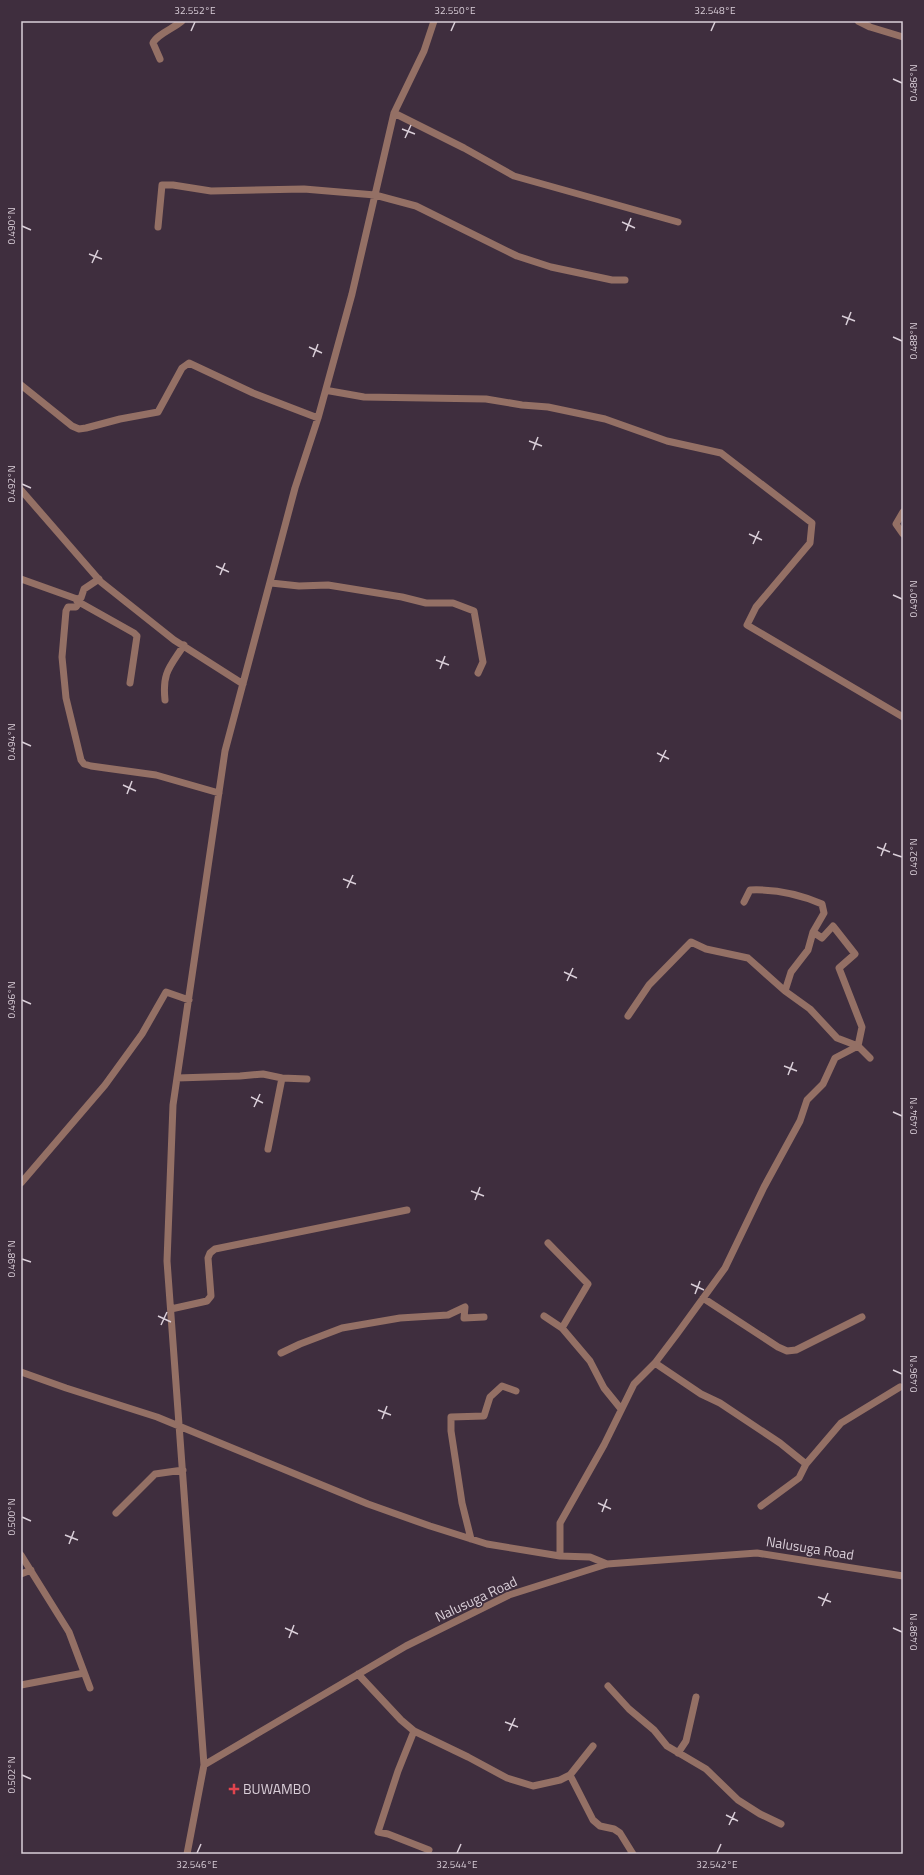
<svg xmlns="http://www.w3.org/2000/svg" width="924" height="1875" font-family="'Titillium Web',sans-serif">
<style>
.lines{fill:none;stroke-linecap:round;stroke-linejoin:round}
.minor{stroke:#947065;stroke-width:7}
.ticks{fill:none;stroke:#dacfd9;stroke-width:1.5}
.health-dot{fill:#e0444e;stroke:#3f2e3e;stroke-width:1.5}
.labels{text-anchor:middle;stroke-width:3;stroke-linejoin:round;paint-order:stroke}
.street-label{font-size:14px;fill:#dacfd9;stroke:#3f2e3e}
.poi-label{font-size:14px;fill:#dacfd9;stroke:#3f2e3e;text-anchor:start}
.neatline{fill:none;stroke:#dacfd9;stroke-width:1.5}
.ticks-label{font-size:10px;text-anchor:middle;fill:#dacfd9}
</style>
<rect width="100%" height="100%" fill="#3f2e3e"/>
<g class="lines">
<!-- minor -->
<path class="minor" d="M858 21 870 27 903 37
M160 59 153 43C156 35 174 28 182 21
M394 113 464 148 514 176 678 222
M158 227 162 185H173L211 191 304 189 375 195 416 206 517 256 551 267 612 280H625
M21 385 72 426 79 429 86 428 120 419 158 412 182 368 189 363 253 393 318 418
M330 391 364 397 486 399 522 405 548 407 605 419 667 441 721 453 812 523 810 543 756 607 747 625 903 717
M21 490 101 582 174 640 243 684
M903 512 896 524 903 534
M21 579 77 599 81 598 84 589 99 579
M271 583 299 586 328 585 402 597 426 603H453L474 611 483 662 478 673
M77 601 134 633 137 636 130 683
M79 603 76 607H68L66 611 62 657 66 698 81 760 84 764 91 766 156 775 219 793
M165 700C162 672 170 667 184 645
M744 902 750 890C775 889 799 894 822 904L824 913 813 932 822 938 833 926 855 954 839 968 862 1027 858 1046 837 1038 810 1009 785 991 791 972 808 950 813 932
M628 1016 649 985 691 942 706 949 748 958 785 991
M177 1078 240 1076 263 1074 282 1078 307 1079
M268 1149 282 1078
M21 1183 105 1085 142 1034 166 992 189 1000
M548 1243 588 1284 562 1328
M703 1298 778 1347 787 1351 796 1350 862 1317
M171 1309 207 1301 211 1296 208 1258 210 1253 215 1249 407 1210
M544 1316 562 1328 590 1361 604 1388 621 1409
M281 1353 300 1344 342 1328 400 1318 448 1315 465 1307 464 1318 484 1317
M655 1363 701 1394 720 1403 780 1443 806 1464 799 1478 761 1506
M21 1372 66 1388 157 1417 368 1504 430 1526 487 1544 560 1556 590 1557 607 1564
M806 1464 841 1423 900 1387
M116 1513 155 1474 183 1470
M471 1539 462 1503 451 1431V1417L484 1416 490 1397 502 1386 516 1391
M21 1555 69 1632 90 1688
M560 1556V1523L604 1445 634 1384 655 1363 677 1334 725 1268 764 1187 800 1121 807 1100 823 1084 835 1058 858 1046 870 1058
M21 1574 31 1570
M358 1674 401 1720 414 1731 468 1757 507 1778 533 1786 560 1780 570 1775 593 1746
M21 1685 84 1673
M608 1686 629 1709 654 1730 667 1746 706 1769 738 1800 760 1814 781 1824
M414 1731 398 1771 378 1832 388 1834 429 1850
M678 1753 686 1741 696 1697
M204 1765 167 1261 173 1105 225 751 295 488 318 418 352 294 394 113 424 51 434 21
M570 1775 593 1820 600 1826 614 1829 620 1833 633 1854
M187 1854 204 1765 406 1646 509 1595 607 1564 757 1553 903 1576"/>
</g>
<!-- ticks -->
<path class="ticks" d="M191 31 195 22M451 31 455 22M711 31 715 22M893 79 902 83M402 129 415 134M405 138 411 125M622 222 635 228M22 226 31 230M626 231 631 218M89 254 102 259M92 263 98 250M842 316 855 321M846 325 851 312M893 337 902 341M309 347 322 353M313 357 318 344M529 441 542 446M533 450 538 437M22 484 31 488M749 534 762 540M753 544 759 531M216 566 229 572M220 575 225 563M893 595 902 599M436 660 449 665M440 669 445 656M22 742 31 746M657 753 669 759M660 762 666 750M123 785 136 791M127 794 132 781M877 847 890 852M893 854 902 857M881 856 886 843M343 879 356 884M347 888 353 875M564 972 577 978M567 981 573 968M22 1000 31 1004M784 1066 797 1071M788 1075 793 1062M251 1097 263 1103M254 1107 260 1094M893 1112 902 1116M471 1191 484 1196M475 1200 480 1187M22 1259 31 1262M691 1284 704 1290M695 1294 700 1281M158 1316 171 1322M161 1325 167 1312M893 1370 902 1374M378 1410 391 1415M382 1419 387 1406M598 1503 611 1509M602 1512 607 1499M22 1517 31 1521M65 1535 78 1540M69 1544 74 1531M818 1597 831 1602M822 1606 828 1593M285 1628 298 1634M893 1628 902 1632M289 1638 294 1625M505 1722 518 1727M509 1731 515 1718M22 1775 31 1779M726 1815 738 1821M729 1825 735 1812M197 1853 201 1844M457 1853 461 1844M717 1853 721 1844"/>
<!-- markers -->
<path class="health-dot" d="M232 1783h4v4h4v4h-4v4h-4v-4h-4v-4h4z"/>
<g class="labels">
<!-- street labels -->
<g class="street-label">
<text transform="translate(810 1548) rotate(9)" y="5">Nalusuga Road</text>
<text transform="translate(476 1599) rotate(-25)" y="5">Nalusuga Road</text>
</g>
<!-- poi labels -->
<g class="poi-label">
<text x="243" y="1794">BUWAMBO</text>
</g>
</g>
<!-- border -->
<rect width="924" height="1875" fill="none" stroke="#3f2e3e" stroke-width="44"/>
<rect x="22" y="22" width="880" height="1831" class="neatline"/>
<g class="ticks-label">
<text x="195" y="14">32.552°E</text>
<text x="455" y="14">32.550°E</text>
<text x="715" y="14">32.548°E</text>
<text transform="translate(913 83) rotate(-90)" y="4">0.486°N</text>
<text transform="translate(11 226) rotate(-90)" y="4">0.490°N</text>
<text transform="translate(913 341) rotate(-90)" y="4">0.488°N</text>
<text transform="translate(11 484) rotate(-90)" y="4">0.492°N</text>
<text transform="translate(913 599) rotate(-90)" y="4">0.490°N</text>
<text transform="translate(11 742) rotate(-90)" y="4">0.494°N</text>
<text transform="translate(913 857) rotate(-90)" y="4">0.492°N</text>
<text transform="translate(11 1000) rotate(-90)" y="4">0.496°N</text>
<text transform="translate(913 1116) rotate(-90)" y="4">0.494°N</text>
<text transform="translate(11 1259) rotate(-90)" y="4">0.498°N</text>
<text transform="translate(913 1374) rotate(-90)" y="4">0.496°N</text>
<text transform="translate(11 1517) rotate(-90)" y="4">0.500°N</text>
<text transform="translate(913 1632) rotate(-90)" y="4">0.498°N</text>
<text transform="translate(11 1775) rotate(-90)" y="4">0.502°N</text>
<text x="197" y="1868">32.546°E</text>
<text x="457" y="1868">32.544°E</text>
<text x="717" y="1868">32.542°E</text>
</g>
</svg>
